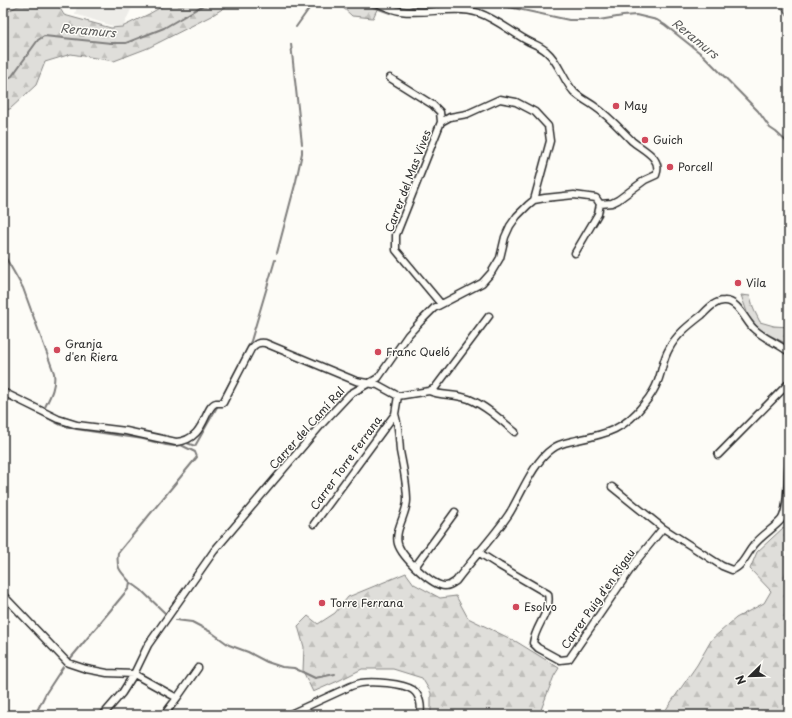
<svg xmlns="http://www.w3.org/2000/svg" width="792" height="718" font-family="'Playpen Sans',sans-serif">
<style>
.built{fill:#edece8}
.forest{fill:url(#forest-firs);stroke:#858482}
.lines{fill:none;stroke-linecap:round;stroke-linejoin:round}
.stream{stroke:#7e7d7b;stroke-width:2}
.street-casing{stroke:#2b2b2b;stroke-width:9}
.street{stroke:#fdfcf7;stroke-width:6}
.poi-dot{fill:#d1495b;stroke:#fdfcf7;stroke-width:1.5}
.labels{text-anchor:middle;stroke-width:3;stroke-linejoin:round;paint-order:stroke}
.poi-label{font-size:11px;fill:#2b2b2b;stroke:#fdfcf7;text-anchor:start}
.street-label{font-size:11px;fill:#2b2b2b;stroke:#fdfcf7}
.water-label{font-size:12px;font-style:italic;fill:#5b5b5a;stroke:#fdfcf7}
</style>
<defs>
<pattern id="forest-firs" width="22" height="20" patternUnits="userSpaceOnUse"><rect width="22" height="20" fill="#dfdeda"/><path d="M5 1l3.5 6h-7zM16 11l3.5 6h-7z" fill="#c0bfbb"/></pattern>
</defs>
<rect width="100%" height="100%" fill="#fdfcf7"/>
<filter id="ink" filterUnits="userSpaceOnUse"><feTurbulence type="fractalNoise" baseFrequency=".025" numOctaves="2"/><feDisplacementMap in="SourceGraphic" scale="8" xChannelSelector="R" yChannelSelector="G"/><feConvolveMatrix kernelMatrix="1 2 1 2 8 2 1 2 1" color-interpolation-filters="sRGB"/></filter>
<g filter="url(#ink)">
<!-- built -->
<path class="built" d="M78 3H134L122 29 75 14Z"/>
<!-- forest -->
<path class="forest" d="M32 3H54L58 5 64 15 111 28 122 27 149 14 168 3H232L211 16 148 48 114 61 71 54 45 62 36 85 10 109 3 110V14L18 6Z
M338 3H380L373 18 352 16Z
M777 3H789V17Z
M741 295 750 296 754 310 760 322 774 326 789 327V345L760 330 748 315Z
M789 509V715H663L667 708 697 665 712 639 736 618 764 603 771 591 750 569 757 552 784 527Z
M406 573 414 584 440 598 456 596 468 618 517 642 559 668 554 676 539 715H431V693L422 678 393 669H362L338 681 313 692 303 671 304 647 298 626 308 616 318 624 335 613 348 597Z"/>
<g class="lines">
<!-- stream -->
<path class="stream" d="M362 3 390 13
M490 3 569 20H599L623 16 636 15 657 20 665 25 704 56 758 111 770 128 776 132 789 144
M406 9 425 3
M296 27 313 3
M291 44 302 144
M3 82 12 76 38 40 44 36 111 43H126L164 28 207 3
M3 253 23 288 54 373C56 387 50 397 44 409
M277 253 296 181 302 153V149
M221 399 251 341 275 260
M28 401 56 415
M27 407 61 425 76 429 143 439 166 445 174 446 181 445 195 452 197 457 118 553C116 568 120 571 130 582L129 588 70 659
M187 443 195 446 217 407
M130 582 141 590 166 614
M176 620 192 622 211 632 229 645 248 652 267 662 282 667 294 668 315 678 335 674
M35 715 46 693 63 667"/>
<defs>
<path id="street" d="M390 78 433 105 440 112 441 122
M575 253 598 214 600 204
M441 304 396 250V235L441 122 450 117 467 114 500 99 516 102 535 112 548 126 550 141 534 200
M429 391C441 396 456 394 469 399 486 406 501 420 515 432
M3 392 58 419 77 425 126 431 176 442C206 440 204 406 216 403 218 403 220 403 223 403L225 399 251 349C255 344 258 342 265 343L356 381 378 385 398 396 395 414 389 422 314 524
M398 396 429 391 435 388 489 316
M395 414C399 427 399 438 400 451 403 467 407 484 407 500 407 514 394 530 398 544 402 557 432 586 445 586 450 586 453 583 456 581 473 558 493 538 509 514 521 495 533 462 552 449 559 443 569 442 577 440 607 434 625 429 644 404 650 397 655 389 658 381 662 371 663 359 669 349 676 335 689 325 702 315 708 309 715 301 724 301 737 300 744 318 752 327 762 338 778 343 789 352
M718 455 789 383
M612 487 663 528
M478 552 500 566 548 594C552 611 535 626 533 643L538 648 560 660 569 659 637 560 663 528 722 566 732 570C743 566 747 553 754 545 762 535 773 529 781 520 789 510 787 474 789 459
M415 567 455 512
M3 595 68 663 86 669 107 673 134 674 177 698 164 715
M177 698 198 668
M103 715 122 693 134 674 148 645 214 551 321 425 350 394 378 378 408 335 421 321 434 308 482 283 491 273 500 258 505 237 510 226 517 216 528 205 534 200 545 198 574 195 596 198 600 204 612 203 618 200 645 180 656 175C663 158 643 150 632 141 620 129 609 116 594 106 587 101 580 98 574 92 563 80 559 62 547 52 541 46 533 44 526 40 510 31 496 19 479 13 452 5 427 15 400 11 392 10 384 6 377 3
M288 715 349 687C353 685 357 684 361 683 372 681 403 683 413 690 420 695 422 707 420 715"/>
</defs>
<!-- street casing -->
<use href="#street" class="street-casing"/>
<!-- street -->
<use href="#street" class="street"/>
</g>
</g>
<!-- markers -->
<g class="poi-dot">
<circle cx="616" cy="106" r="4"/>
<circle cx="645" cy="140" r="4"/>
<circle cx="670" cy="167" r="4"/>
<circle cx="738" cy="283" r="4"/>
<circle cx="57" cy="350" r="4"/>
<circle cx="378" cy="352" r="4"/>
<circle cx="322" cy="603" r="4"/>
<circle cx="516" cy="607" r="4"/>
</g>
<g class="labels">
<!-- poi labels -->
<g class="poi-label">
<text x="624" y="110">May</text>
<text x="653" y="144">Guich</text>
<text x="678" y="171">Porcell</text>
<text x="746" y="287">Vila</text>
<text x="65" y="348">Granja<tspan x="65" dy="13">d'en Riera</tspan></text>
<text x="386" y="356">Franc Queló</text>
<text x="330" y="607">Torre Ferrana</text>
<text x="524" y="611">Esolvo</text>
</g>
<!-- street labels -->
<g class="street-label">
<text transform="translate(408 181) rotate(-69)" y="4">Carrer del Mas Vives</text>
<text transform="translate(307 428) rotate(-48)" y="4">Carrer del Camí Ral</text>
<text transform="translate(346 463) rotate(-54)" y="4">Carrer Torre Ferrana</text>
<text transform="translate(598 599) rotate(-55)" y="4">Carrer Puig d'en Rigau</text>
</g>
<!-- water labels -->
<g class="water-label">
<text transform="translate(88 31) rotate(5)" y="4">Reramurs</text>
<text transform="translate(695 39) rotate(39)" y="4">Reramurs</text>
</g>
</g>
<!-- margin -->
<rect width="792" height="718" fill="none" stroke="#fdfcf7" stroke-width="16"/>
<rect x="8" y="8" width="776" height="702" fill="none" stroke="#2b2b2b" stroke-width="1.5" filter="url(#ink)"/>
<!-- north arrow -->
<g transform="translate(750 676) rotate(247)" stroke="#fdfcf7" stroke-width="3" paint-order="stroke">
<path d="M0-3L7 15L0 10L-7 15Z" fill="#2b2b2b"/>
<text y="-6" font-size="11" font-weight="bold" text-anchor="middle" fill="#2b2b2b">N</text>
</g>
</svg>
